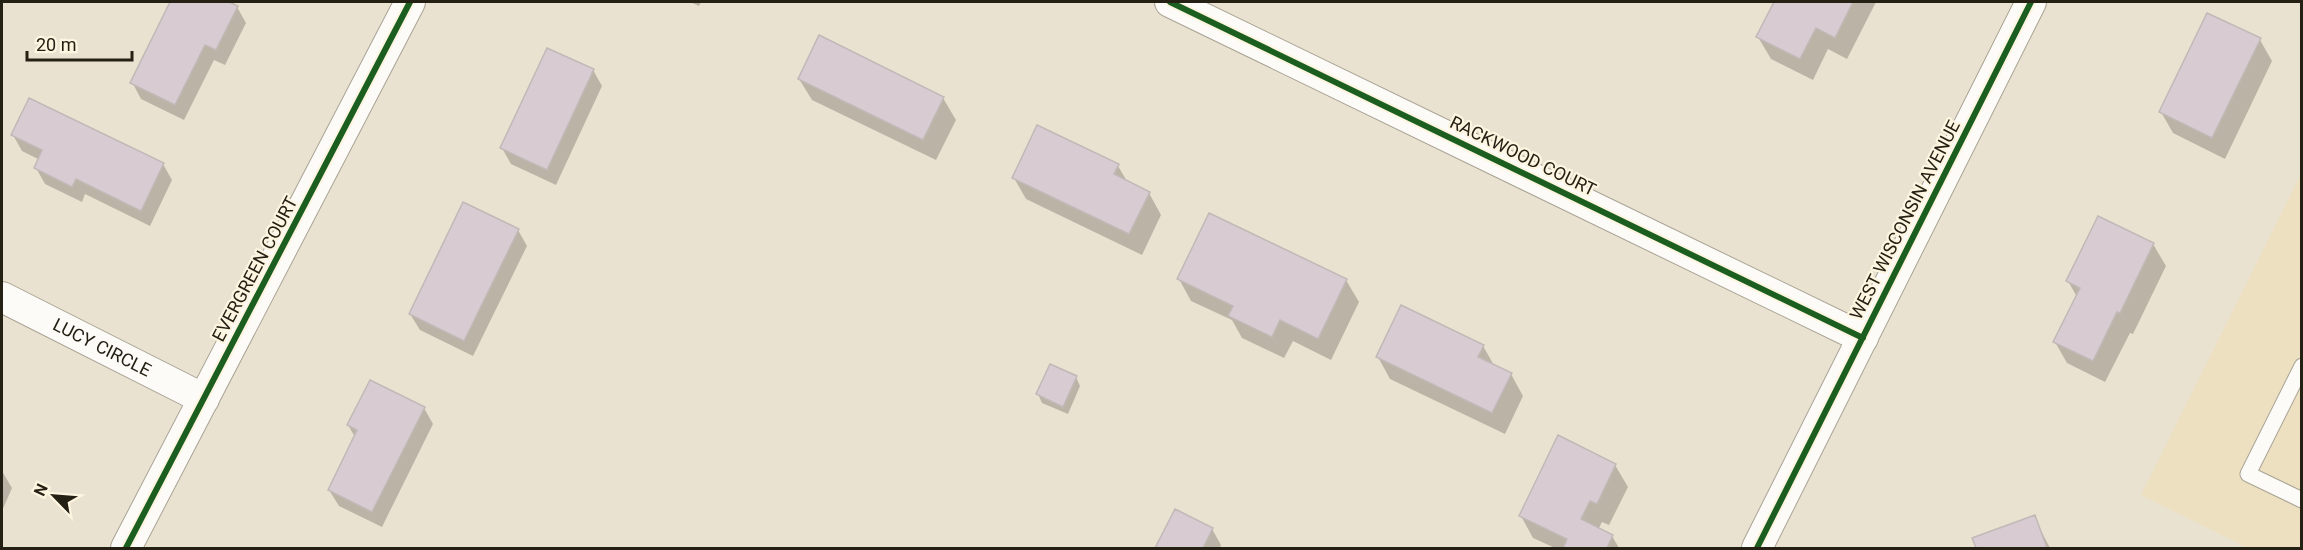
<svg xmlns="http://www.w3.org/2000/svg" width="2303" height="550" font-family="Roboto,sans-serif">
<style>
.built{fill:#ede0c1}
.shadow{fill:#0003}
.building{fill:#d8cbd2;stroke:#c0b9b7;stroke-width:1.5}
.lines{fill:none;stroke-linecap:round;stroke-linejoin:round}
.service-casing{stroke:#a9a395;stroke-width:17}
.minor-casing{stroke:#a9a395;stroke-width:32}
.service{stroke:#fcfbf8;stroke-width:15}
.minor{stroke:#fcfbf8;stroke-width:30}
.cycleway-casing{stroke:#fdf5e0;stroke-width:10}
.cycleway{stroke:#1b5e20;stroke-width:6}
.labels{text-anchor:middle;stroke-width:4.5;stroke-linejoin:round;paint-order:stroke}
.street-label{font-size:18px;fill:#252014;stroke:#fdf5e0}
</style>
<rect width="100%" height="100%" fill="#eae2d0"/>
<!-- built -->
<path class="built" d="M2301 174V548H2248L2141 495Z"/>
<!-- shadow -->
<path class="shadow" d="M171 2H226L237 7 246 23 225 65 214 60 184 120 141 99 132 82Z
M690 2H701L699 6Z
M1776 2H1876L1847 59 1828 49 1813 80 1771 59 1758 37Z
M2260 40 2272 61 2225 159 2173 133 2161 112Z
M593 70 602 86 556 185 511 164 502 148Z
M799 79 943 98 956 120 936 160 812 100Z
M13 135 163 164 172 180 150 226 85 194 82 202 45 184 36 168 40 160 22 151Z
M1118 166 1128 183 1149 193 1161 215 1142 255 1026 199 1014 178Z
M518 230 527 246 473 356 420 330 410 314Z
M2153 244 2166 266 2133 334 2130 333 2105 382 2067 363 2055 342 2077 297 2068 281Z
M1179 279 1346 280 1359 302 1331 360 1293 341 1284 358 1242 338 1232 320 1191 301Z
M1483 346 1495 367 1511 374 1523 396 1505 434 1390 379 1378 357Z
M1076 377 1080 386 1068 414 1042 403 1038 394Z
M424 408 433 424 382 527 339 506 329 490 355 437 348 425Z
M1615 465 1628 487 1609 525 1602 522 1598 530 1612 536 1619 548H1555L1533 538 1521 516Z
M2 471 12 488 2 511Z
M1175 511 1212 529 1221 545 1220 548H1156Z
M2034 517 2050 548H1977L1974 539Z"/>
<!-- building -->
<path class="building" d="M170 2H229L238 6 216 50 205 45 175 105 130 83Z
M1774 2H1853L1835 38 1816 28 1800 59 1756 37Z
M2207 13 2261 38 2212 138 2159 112Z
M819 35 944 97 923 140 798 79Z
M547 48 594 69 547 170 500 148Z
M29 98 164 163 141 211 76 179 72 187 34 168 42 150 11 135Z
M1037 125 1119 164 1114 174 1150 192 1129 234 1012 178Z
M463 202 519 229 464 341 409 314Z
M1209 213 1347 279 1318 339 1280 320 1272 337 1228 316 1233 306 1177 279Z
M2098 216 2154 243 2120 313 2117 312 2093 361 2053 342 2080 288 2066 281Z
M1401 305 1484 345 1478 357 1512 373 1492 413 1376 357Z
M1050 364 1077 376 1063 407 1036 394Z
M370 380 425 407 372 512 328 490 357 430 347 425Z
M1558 435 1616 464 1597 504 1590 501 1581 519 1613 535 1607 548H1563L1567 539 1519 516Z
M1175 509 1213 528 1203 548H1155Z
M2035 515 2047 548H1976L1972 538Z"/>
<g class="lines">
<defs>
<path id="service" d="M2302 366 2248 474 2302 500"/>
<g id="minor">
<path d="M1170 2 1863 338"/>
<path id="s1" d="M2 297 204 399"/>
<path d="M126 548 410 2"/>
<path d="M1757 548 2031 2"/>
</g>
</defs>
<!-- service casing -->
<use href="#service" class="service-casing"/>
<!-- minor casing -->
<use href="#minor" class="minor-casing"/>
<!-- service -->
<use href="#service" class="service"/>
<!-- minor -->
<use href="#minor" class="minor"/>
<defs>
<path id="cycleway" d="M1170 2 1863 338
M126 548 410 2
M1757 548 2031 2"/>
</defs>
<!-- cycleway casing -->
<use href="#cycleway" class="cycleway-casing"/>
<!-- cycleway -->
<use href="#cycleway" class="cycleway"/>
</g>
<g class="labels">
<!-- street labels -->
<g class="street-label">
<text transform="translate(1523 156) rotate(26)" y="6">RACKWOOD COURT</text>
<text transform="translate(1905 220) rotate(-63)" y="6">WEST WISCONSIN AVENUE</text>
<text transform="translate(255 269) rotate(-62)" y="6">EVERGREEN COURT</text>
<text dy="6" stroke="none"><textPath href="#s1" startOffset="112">LUCY CIRCLE</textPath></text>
</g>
</g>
<!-- border -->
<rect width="2303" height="550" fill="none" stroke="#252014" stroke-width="6"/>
<!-- north arrow -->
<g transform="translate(54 496) rotate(295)" stroke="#fdf5e0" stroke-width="4.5" paint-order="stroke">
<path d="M0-4.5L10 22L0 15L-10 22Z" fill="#252014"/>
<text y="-9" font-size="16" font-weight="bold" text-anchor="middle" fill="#252014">N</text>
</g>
<!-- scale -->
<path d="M27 51v9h105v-9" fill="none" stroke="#252014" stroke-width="3"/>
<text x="36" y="51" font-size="18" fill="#252014" stroke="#fdf5e0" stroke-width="4.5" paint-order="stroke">20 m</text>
</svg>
